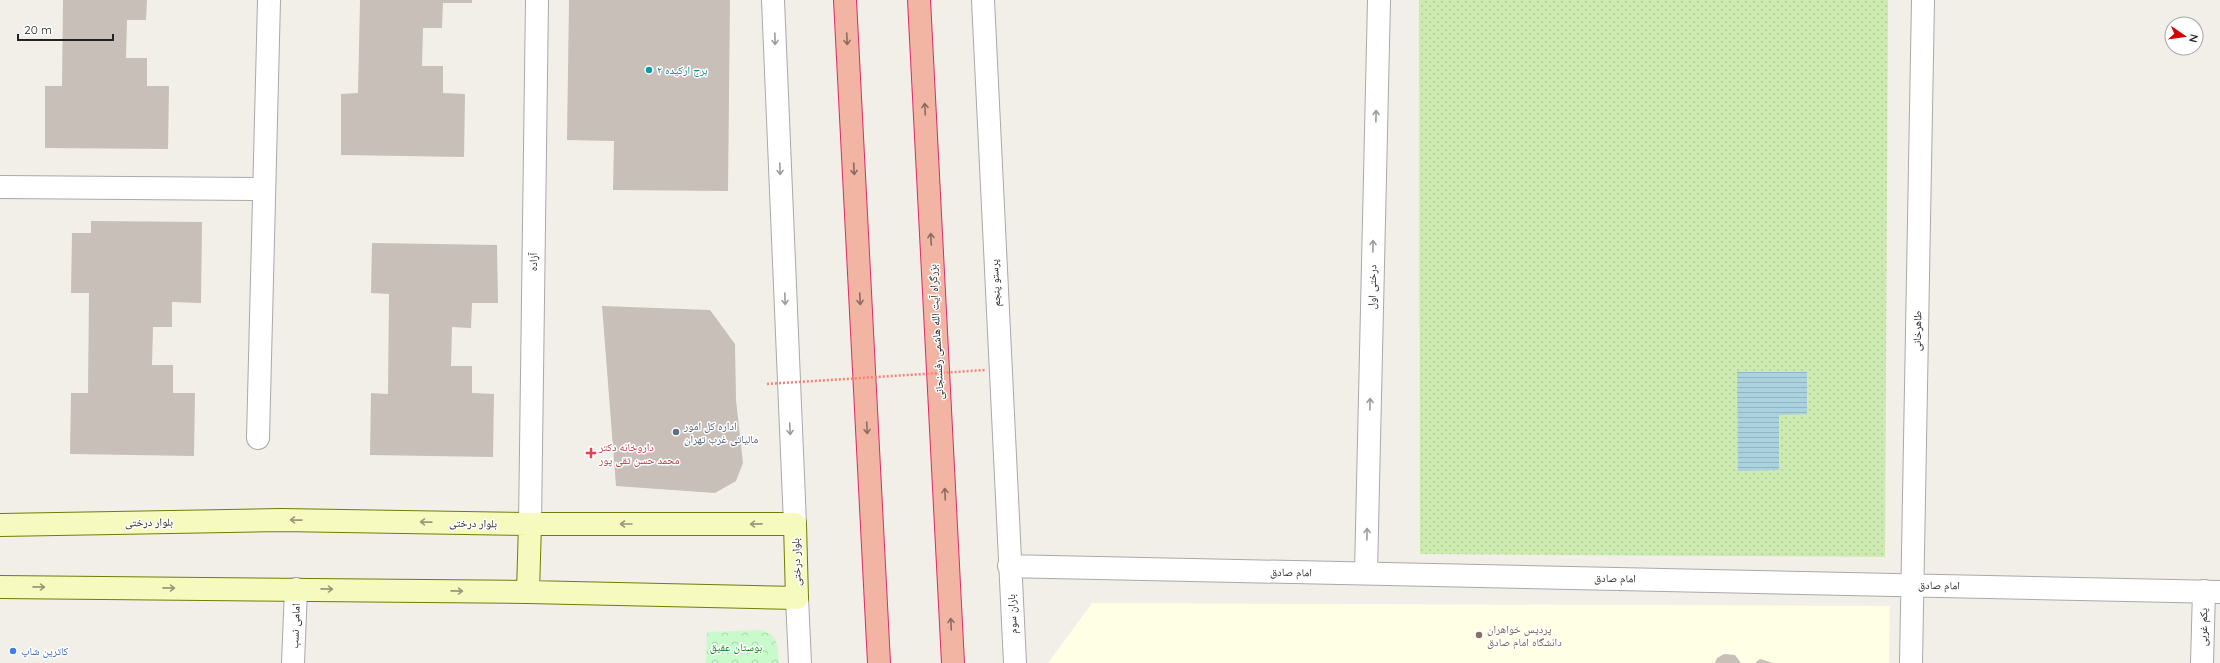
<svg xmlns="http://www.w3.org/2000/svg" width="2220" height="663" font-family="Quicksand,'Noto Naskh Arabic',sans-serif">
<style>
.education{fill:#ffffe5}
.park{fill:url(#park-crowns)}
.garden{fill:url(#garden-dots)}
.water{fill:url(#water-rules)}
.building{fill:#c7bfb8}
.lines{fill:none;stroke-linecap:round;stroke-linejoin:round}
.minor-casing{stroke:#a9a9a9;stroke-width:24}
.tertiary-casing{stroke:#a9a9a9;stroke-width:24}
.secondary-casing{stroke:#707d05;stroke-width:24}
.trunk-casing{stroke:#dc2a67;stroke-width:24}
.minor{stroke:#fff;stroke-width:22}
.tertiary{stroke:#fff;stroke-width:22}
.secondary{stroke:#f7fabf;stroke-width:22}
.trunk{stroke:#f2b4a3;stroke-width:22}
.path-bridge{stroke:#fa8072;stroke-width:2.5;stroke-dasharray:2 2;stroke-linecap:butt}
.oneway{stroke:#9c9c9c}
.oneway2{stroke:#8a6b62}
.oneway3{stroke:#979978}
.culture-dot{fill:#0f9aa8;stroke:#fff;stroke-width:1.5}
.service-dot{fill:#5c6f8a;stroke:#fff;stroke-width:1.5}
.health-dot{fill:#e0444e;stroke:#fff;stroke-width:1.5}
.education-dot{fill:#8d6e63;stroke:#fff;stroke-width:1.5}
.shop-dot{fill:#3f7fe0;stroke:#fff;stroke-width:1.5}
.labels{text-anchor:middle;stroke-width:3;stroke-linejoin:round;paint-order:stroke}
.culture-label{font-size:11px;fill:#0d838f;stroke:#fff;text-anchor:start}
.street-label{font-size:11px;fill:#222;stroke:#fff}
.service-label{font-size:11px;fill:#4e5e75;stroke:#fff;text-anchor:start}
.health-label{font-size:11px;fill:#be3a42;stroke:#fff;text-anchor:start}
.education-label{font-size:11px;fill:#785e54;stroke:#fff;text-anchor:start}
.park-label{font-size:11px;fill:#0c8416;stroke:#fff}
.shop-label{font-size:11px;fill:#366cbe;stroke:#fff;text-anchor:start}
</style>
<defs>
<pattern id="park-crowns" width="20" height="18" patternUnits="userSpaceOnUse"><rect width="20" height="18" fill="#c8facc"/><path d="M2 6a3 3 0 1 1 6 0M12 15a3 3 0 1 1 6 0" fill="none" stroke="#acd6af"/></pattern>
<pattern id="garden-dots" width="8" height="8" patternUnits="userSpaceOnUse"><rect width="8" height="8" fill="#cdebb0"/><path d="M2 2h.1M6 6h.1" fill="none" stroke="#b0c997" stroke-width="1.8" stroke-linecap="round"/></pattern>
<pattern id="water-rules" width="6" height="5" patternUnits="userSpaceOnUse"><rect width="6" height="5" fill="#aad3df"/><path d="M0 2.5h6" fill="none" stroke="#92b5bf"/></pattern>
</defs>
<rect width="100%" height="100%" fill="#f2efe9"/>
<!-- education -->
<path class="education" d="M1092 603 1890 606 1889 663H1048Z"/>
<!-- park -->
<path class="park" d="M759 630C778 632 778 647 779 663H706L707 632Z"/>
<!-- garden -->
<path class="garden" d="M1419 0H1888L1885 557 1420 554Z"/>
<!-- water -->
<path class="water" d="M1737 372H1807V414L1779 415V470L1738 471Z"/>
<!-- building -->
<path class="building" d="M63 0H147L146 20H127L126 58H147V86H169L168 149 45 148V86H62Z
M360 0H472V3H443L442 28H423L422 66H443V93L465 94 464 157 341 155V94L358 93Z
M569 0H730L728 191 613 190 614 141 567 140Z
M91 221 202 222 201 303 172 302V327H153L152 365H173V393H195L194 456 70 454 71 393H88L89 293H71L72 233H91Z
M372 243 497 245 498 303H472L471 328 452 327 451 366H472V393L494 394 493 457 370 455 371 393 388 394 389 294 371 293Z
M602 306 710 310 735 344 736 400 743 463 736 481 715 493 616 486Z
M1724 654 1735 655 1741 663H1715L1717 658Z
M1760 659 1773 663H1755Z"/>
<g class="lines">
<defs>
<path id="minor" d="M773 0 795 524
M0 187 264 189
M258 438 269 0
M530 524 537 0
M1366 573 1379 0
M797 598 800 663
M293 663 296 589
M2202 663 2204 591"/>
<path id="tertiary" d="M983 0 1015 663
M1009 566 2220 592
M1911 663 1923 0"/>
<path id="secondary" d="M0 525 281 520 530 524H795L797 598 528 592 0 587
M528 592 530 524"/>
<path id="trunk" d="M845 0 879 663
M919 0 953 663"/>
</defs>
<!-- minor casing -->
<use href="#minor" class="minor-casing"/>
<!-- tertiary casing -->
<use href="#tertiary" class="tertiary-casing"/>
<!-- secondary casing -->
<use href="#secondary" class="secondary-casing"/>
<!-- trunk casing -->
<use href="#trunk" class="trunk-casing"/>
<!-- minor -->
<use href="#minor" class="minor"/>
<!-- tertiary -->
<use href="#tertiary" class="tertiary"/>
<!-- secondary -->
<use href="#secondary" class="secondary"/>
<!-- trunk -->
<use href="#trunk" class="trunk"/>
<!-- path-bridge -->
<path class="path-bridge" d="M767 384 986 370"/>
</g>
<!-- one-way arrows -->
<defs><path id="oneway-shaft" d="M-6 0H5M1.5-3L5.5 0L1.5 3" fill="none" stroke-width="1.6" stroke-linecap="round" stroke-linejoin="round"/></defs>
<g class="oneway">
<use href="#oneway-shaft" transform="translate(775 39) rotate(88)"/>
<use href="#oneway-shaft" transform="translate(1376 116) rotate(-89)"/>
<use href="#oneway-shaft" transform="translate(780 169) rotate(88)"/>
<use href="#oneway-shaft" transform="translate(1373 246) rotate(-89)"/>
<use href="#oneway-shaft" transform="translate(785 299) rotate(88)"/>
<use href="#oneway-shaft" transform="translate(1370 404) rotate(-89)"/>
<use href="#oneway-shaft" transform="translate(790 429) rotate(87)"/>
<use href="#oneway-shaft" transform="translate(1367 534) rotate(-89)"/>
</g>
<g class="oneway2">
<use href="#oneway-shaft" transform="translate(847 39) rotate(87)"/>
<use href="#oneway-shaft" transform="translate(925 109) rotate(-93)"/>
<use href="#oneway-shaft" transform="translate(854 169) rotate(87)"/>
<use href="#oneway-shaft" transform="translate(931 239) rotate(-93)"/>
<use href="#oneway-shaft" transform="translate(860 299) rotate(87)"/>
<use href="#oneway-shaft" transform="translate(867 428) rotate(87)"/>
<use href="#oneway-shaft" transform="translate(945 494) rotate(-93)"/>
<use href="#oneway-shaft" transform="translate(951 624) rotate(-93)"/>
</g>
<g class="oneway3">
<use href="#oneway-shaft" transform="translate(296 520) rotate(-179)"/>
<use href="#oneway-shaft" transform="translate(426 522) rotate(-179)"/>
<use href="#oneway-shaft" transform="translate(626 524) rotate(-180)"/>
<use href="#oneway-shaft" transform="translate(756 524) rotate(179)"/>
<use href="#oneway-shaft" transform="translate(39 587) rotate(1)"/>
<use href="#oneway-shaft" transform="translate(169 588) rotate(1)"/>
<use href="#oneway-shaft" transform="translate(327 589) rotate(1)"/>
<use href="#oneway-shaft" transform="translate(457 591) rotate(1)"/>
</g>
<!-- markers -->
<circle class="culture-dot" cx="649" cy="70" r="4"/>
<circle class="service-dot" cx="676" cy="432" r="4"/>
<path class="health-dot" d="M589 447h4v4h4v4h-4v4h-4v-4h-4v-4h4z"/>
<circle class="education-dot" cx="1479" cy="635" r="4"/>
<circle class="shop-dot" cx="13" cy="651" r="4"/>
<g class="labels">
<!-- culture labels -->
<g class="culture-label">
<text x="657" y="74">برج ارکیده ۲</text>
</g>
<!-- street labels -->
<g class="street-label">
<text transform="translate(533 262) rotate(-89)" y="4">آزاده</text>
<text transform="translate(995 283) rotate(-93)" y="4">پرستو پنجم</text>
<text transform="translate(1372 287) rotate(-89)" y="4">درختی اول</text>
<text transform="translate(1917 331) rotate(-89)" y="4">طاهرخانی</text>
<text transform="translate(936 332) rotate(-93)" y="4">بزرگراه آیت الله هاشمی رفسنجانی</text>
<text transform="translate(149 522) rotate(-1)" y="4">بلوار درختی</text>
<text transform="translate(473 523) rotate(1)" y="4">بلوار درختی</text>
<text transform="translate(796 562) rotate(-92)" y="4">بلوار درختی</text>
<text transform="translate(1291 572) rotate(1)" y="4">امام صادق</text>
<text transform="translate(1615 578) rotate(1)" y="4">امام صادق</text>
<text transform="translate(1939 585) rotate(1)" y="4">امام صادق</text>
<text transform="translate(1012 614) rotate(-93)" y="4">باران سوم</text>
<text transform="translate(295 626) rotate(-88)" y="4">امامی نسب</text>
<text transform="translate(2203 627) rotate(-89)" y="4">یکم غربی</text>
</g>
<!-- service labels -->
<g class="service-label">
<text x="684" y="430">اداره کل امور<tspan x="684" dy="13">مالیاتی غرب تهران</tspan></text>
</g>
<!-- health labels -->
<g class="health-label">
<text x="599" y="451">داروخانه دکتر<tspan x="599" dy="13">محمد حسن تقی پور</tspan></text>
</g>
<!-- education labels -->
<g class="education-label">
<text x="1487" y="633">پردیس خواهران<tspan x="1487" dy="13">دانشگاه امام صادق</tspan></text>
</g>
<!-- park labels -->
<g class="park-label">
<text x="736" y="651">بوستان عقیق</text>
</g>
<!-- shop labels -->
<g class="shop-label">
<text x="21" y="655">کاترین شاپ</text>
</g>
</g>
<!-- north arrow -->
<g transform="translate(2184 36) rotate(103)"><circle r="19" fill="#ffffff" stroke="#a7a7a7"/>
<path d="M0-3L7 15L0 10L-7 15Z" fill="#d40000"/>
<text y="-6" font-size="11" font-weight="bold" text-anchor="middle" fill="#222222">N</text>
</g>
<!-- scale -->
<path d="M18 34v6h95v-6" fill="none" stroke="#222222" stroke-width="2"/>
<text x="24" y="34" font-size="12" fill="#222222" stroke="#ffffff" stroke-width="3" paint-order="stroke">20 m</text>
</svg>
